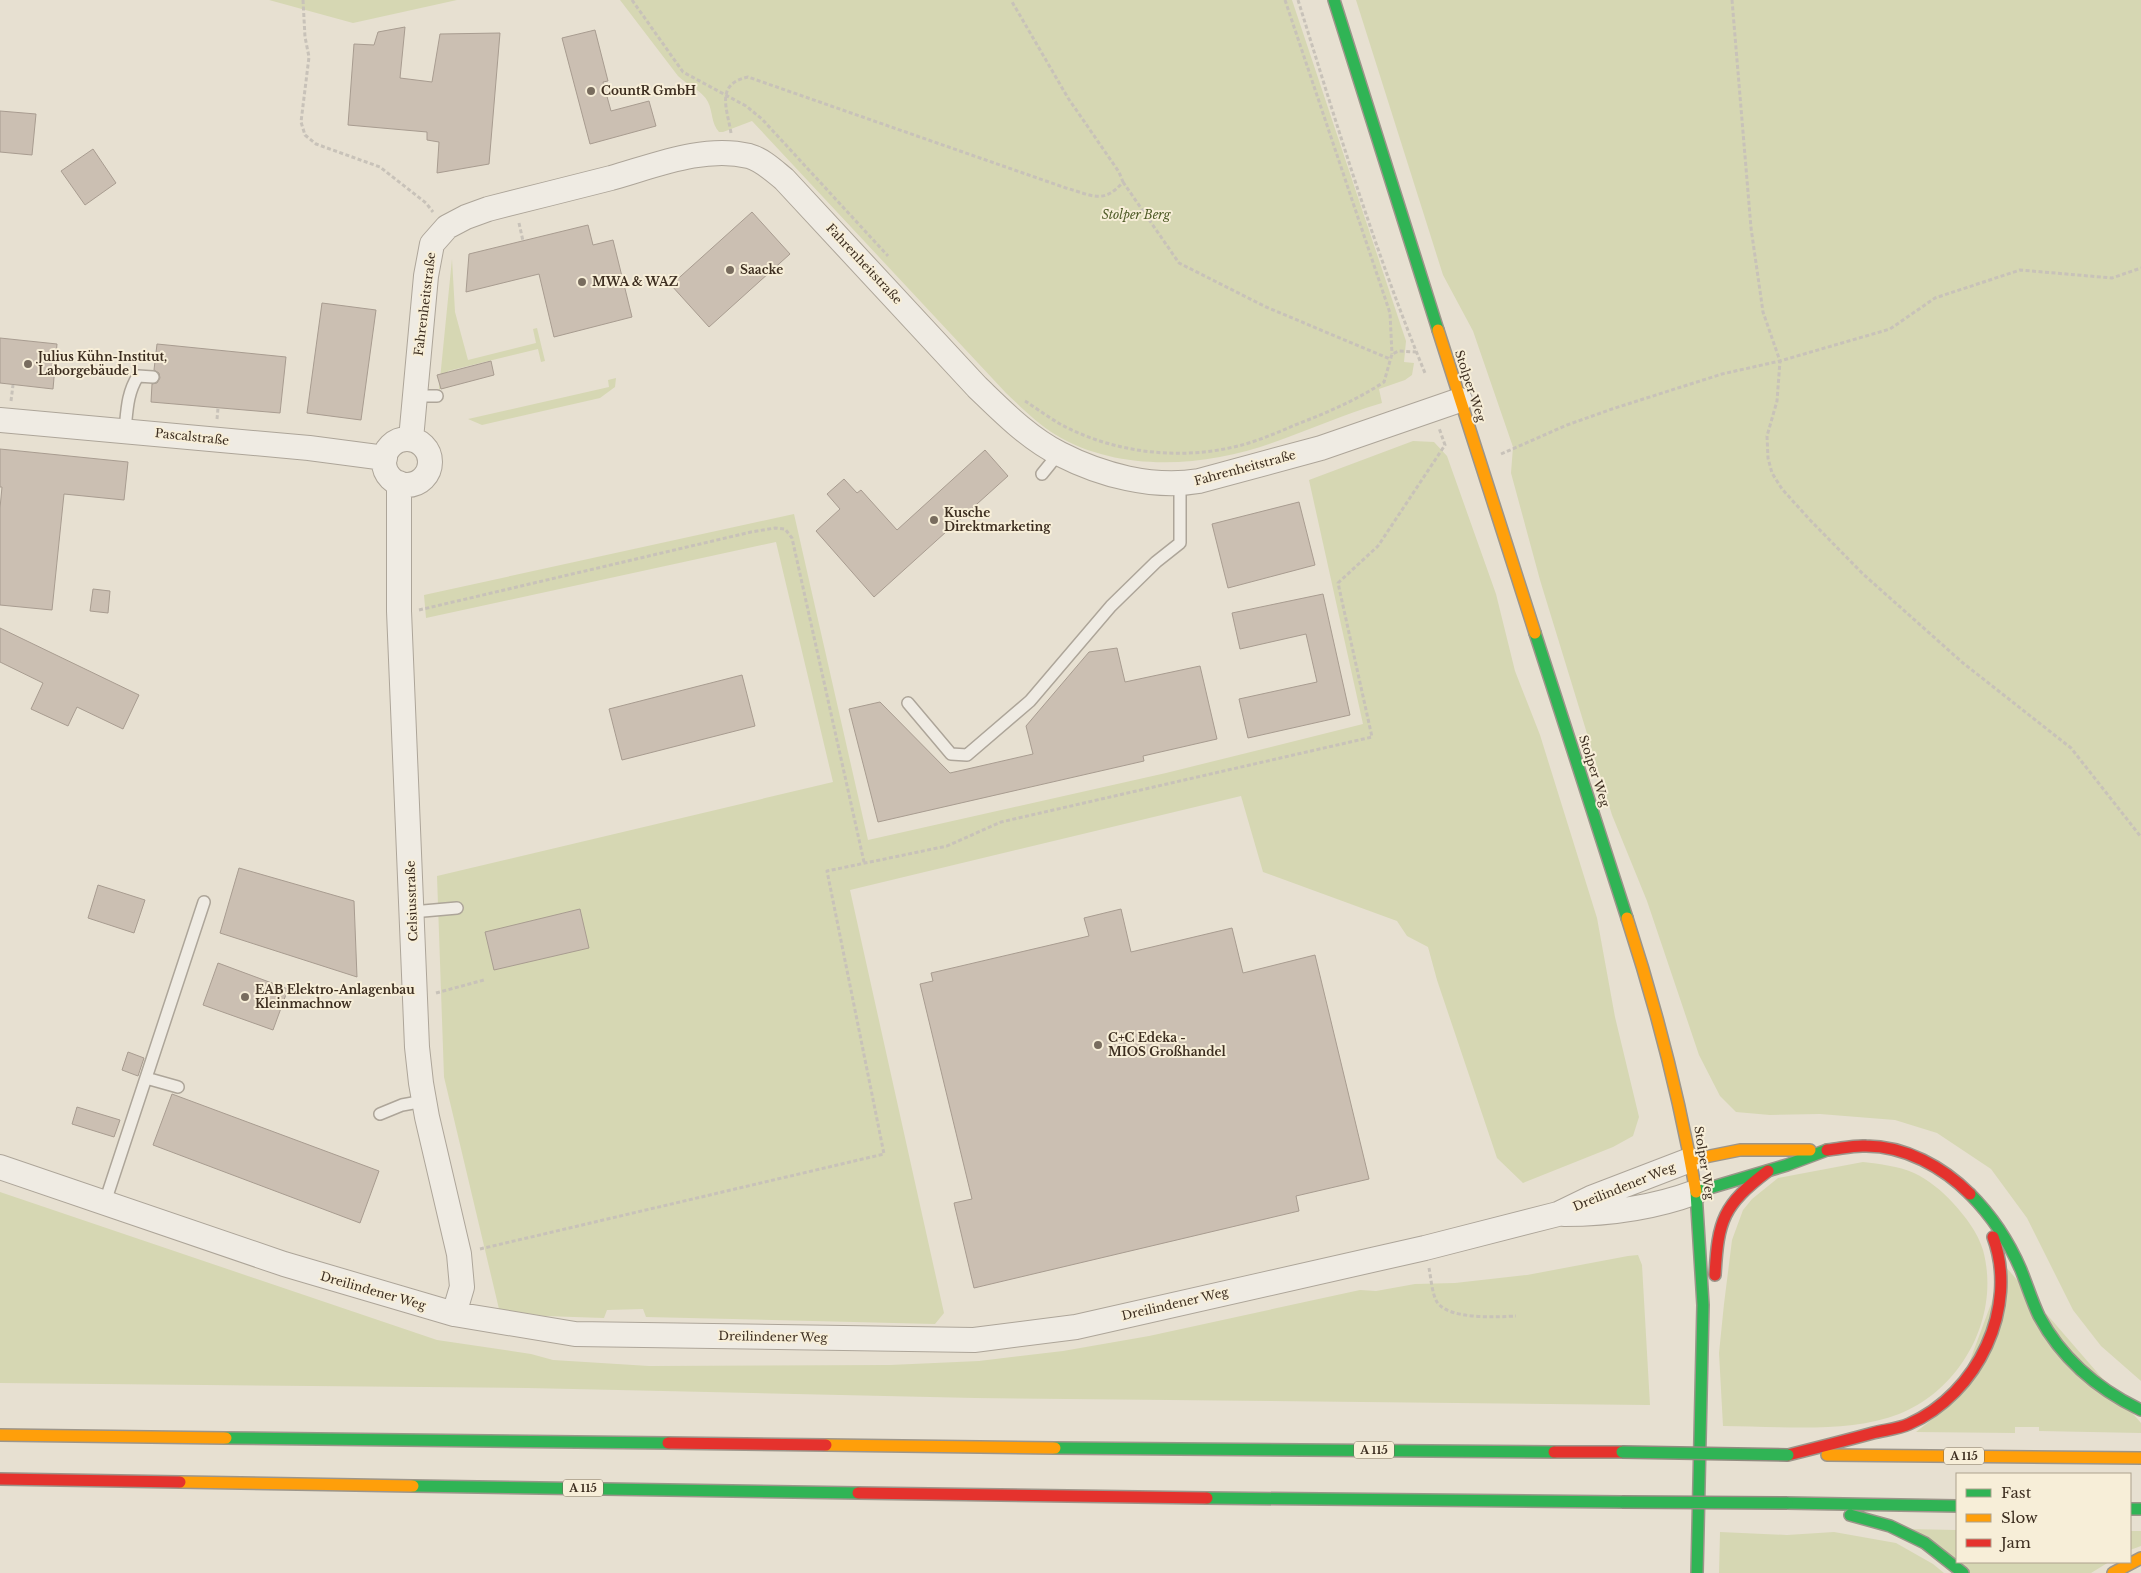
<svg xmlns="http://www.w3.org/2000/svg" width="2141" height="1573" font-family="'Libre Baskerville',serif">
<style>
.green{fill:#d6d7b3}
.building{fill:#cbbfb2;stroke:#a89c90}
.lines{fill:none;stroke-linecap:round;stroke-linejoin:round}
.lane-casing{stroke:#ada599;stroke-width:14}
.street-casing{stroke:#ada599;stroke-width:26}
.fast-casing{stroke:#9c958a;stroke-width:14}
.slow-casing{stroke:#9c958a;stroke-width:14}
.jam-casing{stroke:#9c958a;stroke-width:14}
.path{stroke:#c8c2b9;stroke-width:3;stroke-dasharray:4 2.5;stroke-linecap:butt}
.lane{stroke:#efebe3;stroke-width:11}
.street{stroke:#efebe3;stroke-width:24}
.fast{stroke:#30b455;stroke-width:11}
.slow{stroke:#ff9f0a;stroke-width:11}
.jam{stroke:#e5322d;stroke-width:11}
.fast-bridge-casing{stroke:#928b80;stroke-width:14;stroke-linecap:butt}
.fast-bridge{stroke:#30b455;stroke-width:11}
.poi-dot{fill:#786c5e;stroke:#f7eed8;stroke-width:2}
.labels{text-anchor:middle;stroke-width:4;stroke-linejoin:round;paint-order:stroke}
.shield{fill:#f7eed8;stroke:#756857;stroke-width:1}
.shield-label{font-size:11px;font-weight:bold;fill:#3d2e20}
.poi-label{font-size:12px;font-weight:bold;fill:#3d2e20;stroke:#f7eed8;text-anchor:start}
.park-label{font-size:12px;font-style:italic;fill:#4d5a26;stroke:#f7eed8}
.street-label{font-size:12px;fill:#3d2e20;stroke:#f7eed8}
</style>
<rect width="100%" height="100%" fill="#e7e0d1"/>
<!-- green -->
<path class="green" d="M269 0H457L353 23Z
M620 0H1292L1406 341 1404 362 1414 363 1412 375 1405 380 1379 389 1382 403C1345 414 1309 430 1272 443 1205 467 1119 473 1056 435 1037 423 1022 408 1006 393L752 121 723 132H719C711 123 713 112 708 102 703 91 686 84 678 76Z
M1356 0H2141V1381L2101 1346 2073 1310 2027 1218 1991 1169 1937 1133 1895 1120 1820 1114 1770 1115 1736 1112 1720 1096 1699 1055 1647 901 1612 815 1540 580 1511 473 1513 447 1473 331 1443 275Z
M452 259 455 312 468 360 536 343 533 329 537 328 545 361 541 362 538 349 448 371 446 388 439 389Z
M616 378 615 387 600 398 482 425 468 419 609 387 608 380Z
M1413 441 1434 442 1447 456 1496 594 1515 671 1540 735 1597 918 1615 1017 1639 1117 1633 1136 1613 1147 1523 1183 1497 1158 1437 980 1428 947 1407 936 1397 921 1263 872 1241 796 850 890 944 1313 935 1324 646 1317 643 1309 607 1310 604 1318 544 1316 499 1309 444 1077 437 876 833 782 776 542 426 618 424 595 794 514 868 840 1166 773 1363 724 1309 480Z
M1863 1162C1880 1164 1898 1166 1914 1173 1929 1180 1942 1191 1953 1203 1965 1216 1978 1233 1983 1250 2001 1316 1962 1389 1899 1414 1848 1434 1778 1426 1723 1426L1719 1353 1724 1304 1732 1240 1743 1210 1752 1199 1778 1178Z
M0 1192 437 1340 531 1354 553 1360 649 1366 890 1365 979 1361 1063 1351 1149 1336 1360 1290 1376 1291 1415 1284 1455 1283 1527 1275 1628 1256 1638 1255 1642 1265 1650 1405 975 1398 528 1388 0 1383Z
M2005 1266 2141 1423V1433L2039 1431V1427H2015V1433L1916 1432 1955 1401Z
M1908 1529 1957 1530V1560Z
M2130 1531H2141V1546L2130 1550Z
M1720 1532 1787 1535 1834 1532 1896 1543 1933 1564 1944 1573H1719Z
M1959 1562H2109L2091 1573H1969Z"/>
<!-- building -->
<path class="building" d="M405 27 400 78 432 82 440 34 500 33 489 164 437 173 439 142 427 140V132L348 125 354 44 374 45 378 32Z
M595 30 608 81 603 82 611 111 649 101 656 126 590 144 562 38Z
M0 111 36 114 32 155 0 152Z
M93 149 116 183 85 205 61 171Z
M752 212 790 254 709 327 671 285Z
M588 225 593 245 613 240 632 317 554 337 539 274 466 292 469 254Z
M322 303 376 310 361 420 307 413Z
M0 338 57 344 53 389 0 383Z
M157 344 286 357 280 413 151 402 152 384 157 383 160 378 159 373 154 370Z
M491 361 494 375 441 389 437 375Z
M0 449 128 462 124 500 64 494 52 610 0 605V508L2 487H0Z
M985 450 1008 476 874 597 816 531 840 509 827 494 844 479 857 493 861 490 897 530Z
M1299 502 1315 565 1228 588 1212 524Z
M93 589 110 591 108 613 90 611Z
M1323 594 1350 715 1248 738 1239 699 1317 682 1306 634 1240 649 1232 613Z
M0 628 139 695 123 729 77 707 68 726 31 709 43 683 0 662Z
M1117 648 1125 682 1200 666 1217 739 1143 756 1144 761 878 822 849 709 880 702 950 773 1033 754 1026 726 1089 652Z
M742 675 755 726 622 760 609 709Z
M239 868 354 901 357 977 220 933Z
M98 885 145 900 134 933 88 918Z
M580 909 589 948 494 970 485 932Z
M1121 909 1131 952 1232 928 1243 973 1315 955 1369 1179 1296 1196 1299 1211 974 1288 954 1203 972 1199 920 984 933 981 931 973 1089 936 1084 918Z
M218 963 288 989 273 1030 203 1005Z
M128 1052 144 1058 138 1076 122 1070Z
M172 1094 379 1171 360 1223 153 1145Z
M77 1107 120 1120 114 1137 72 1124Z"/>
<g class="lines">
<defs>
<path id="lane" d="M415 396H437
M125 430C127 411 127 393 138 376L153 377
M1042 474 1059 453
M908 703 951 754 967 755 1030 701 1111 606 1156 562 1180 543V485
M412 912 457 908
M146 1078 178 1087
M380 1114 402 1105 424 1101
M105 1202 204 902"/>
<path id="street" d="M0 420 309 448 385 458
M411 439 426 276 432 244 447 227 466 217 488 209C529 199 570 188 611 178 654 166 704 145 749 156 763 160 774 171 784 179L977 387C1002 411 1028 438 1060 454 1101 475 1153 489 1199 481L1321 448 1460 400
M384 462a23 23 0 1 1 46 0a23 23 0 1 1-46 0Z
M399 483V611L417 1047 421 1083 427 1117 459 1254 462 1287 454 1314
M0 1167 284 1264 454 1314 575 1334 974 1340 1076 1327 1425 1248 1558 1214 1591 1198 1690 1160
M1564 1214C1610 1214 1653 1208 1696 1192"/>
<path id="fast" d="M1334 0 1438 330
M1535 633 1627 918
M1696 1192 1703 1305 1697 1573
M1696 1192 1787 1165 1827 1150
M1970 1194C1991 1215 2009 1242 2021 1270 2027 1285 2032 1301 2039 1316 2062 1359 2097 1389 2141 1410
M226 1438 668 1443
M1055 1448 1554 1452
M413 1486 858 1493
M1207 1498 1622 1502
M1787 1503 1957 1506
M2130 1509H2141
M1850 1515 1890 1526 1925 1543 1963 1573"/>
<path id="slow" d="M1438 330 1535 633
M1627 918C1656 1007 1680 1100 1696 1192
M1690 1160 1740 1150H1810
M0 1435 226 1438
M826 1445 1055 1448
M1827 1455 2141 1458
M180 1482 413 1486
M2113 1573 2141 1558"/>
<path id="jam" d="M1827 1150C1840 1149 1853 1145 1866 1146 1905 1146 1943 1167 1970 1194
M1715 1275C1718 1220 1723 1205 1768 1171
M668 1443 826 1445
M1554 1452H1622
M1788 1455C1816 1448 1844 1441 1873 1433 1884 1430 1898 1429 1909 1424 1978 1394 2019 1307 1993 1237
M0 1479 180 1482
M858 1493 1207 1498"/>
</defs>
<!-- lane casing -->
<use href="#lane" class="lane-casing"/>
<!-- street casing -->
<use href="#street" class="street-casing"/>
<!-- fast casing -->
<use href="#fast" class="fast-casing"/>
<!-- slow casing -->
<use href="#slow" class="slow-casing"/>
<!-- jam casing -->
<use href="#jam" class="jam-casing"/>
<!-- path -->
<path class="path" d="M303 0 305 37 309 57 301 122 305 135 316 144 380 167 426 203 433 212
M632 0 683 72 746 106 762 119 888 256
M1285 0 1390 313 1392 354
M1298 0C1337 125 1375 252 1425 373
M1732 0 1751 228 1763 312 1780 361 1777 401 1767 436 1768 458 1772 473 1782 489 1810 520 1863 574 1963 663 2071 748 2141 837
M731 133C727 108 715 84 748 77L1066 188C1092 195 1103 205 1123 182L1119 172 1068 98 1011 0
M1123 182 1179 263 1266 307 1390 359
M519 223 523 241
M11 401 13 385
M1025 401C1036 408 1048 417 1060 424 1117 455 1190 462 1252 442 1267 437 1281 431 1295 425 1326 413 1355 401 1384 382L1392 354 1399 351 1416 352
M217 419 218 408
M1501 454 1567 425 1612 409 1722 374 1780 361 1890 329 1935 298 2020 270 2112 278 2141 268
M419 610 751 532 775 528 785 529 792 538 864 862
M436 993 484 980
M480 1249 884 1154 827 871 947 846 1001 822 1372 737 1338 583 1378 546 1445 445 1439 428
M1429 1268C1431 1278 1432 1294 1437 1302 1449 1320 1497 1317 1516 1316"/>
<!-- lane -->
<use href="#lane" class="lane"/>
<!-- street -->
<use href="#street" class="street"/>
<!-- fast -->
<use href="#fast" class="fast"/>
<!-- slow -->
<use href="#slow" class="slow"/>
<!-- jam -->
<use href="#jam" class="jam"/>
<defs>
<path id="fast-bridge" d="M1622 1452 1788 1455
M1622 1502 1787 1503"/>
</defs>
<!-- fast-bridge casing -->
<use href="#fast-bridge" class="fast-bridge-casing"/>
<!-- fast-bridge -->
<use href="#fast-bridge" class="fast-bridge"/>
</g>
<!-- markers -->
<g class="poi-dot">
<circle cx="591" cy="91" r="5"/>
<circle cx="730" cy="270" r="5"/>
<circle cx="582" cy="282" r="5"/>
<circle cx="28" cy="364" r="5"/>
<circle cx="934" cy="520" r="5"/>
<circle cx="245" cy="997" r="5"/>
<circle cx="1098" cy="1045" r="5"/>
</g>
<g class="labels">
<!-- shield labels -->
<g class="shield">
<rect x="1354" y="1441.5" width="40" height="17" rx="4"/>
<rect x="1944" y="1447.5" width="40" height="17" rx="4"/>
<rect x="563" y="1479.5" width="40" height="17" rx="4"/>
</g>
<g class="shield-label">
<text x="1374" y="1454">A 115</text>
<text x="1964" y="1460">A 115</text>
<text x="583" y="1492">A 115</text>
</g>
<!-- poi labels -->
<g class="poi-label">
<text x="601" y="95">CountR GmbH</text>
<text x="740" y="274">Saacke</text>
<text x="592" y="286">MWA &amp; WAZ</text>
<text x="38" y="361">Julius Kühn-Institut,<tspan x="38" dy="14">Laborgebäude 1</tspan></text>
<text x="944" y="517">Kusche<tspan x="944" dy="14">Direktmarketing</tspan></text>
<text x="255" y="994">EAB Elektro-Anlagenbau<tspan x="255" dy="14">Kleinmachnow</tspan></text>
<text x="1108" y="1042">C+C Edeka -<tspan x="1108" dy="14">MIOS Großhandel</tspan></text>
</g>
<!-- park labels -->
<g class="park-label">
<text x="1136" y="219">Stolper Berg</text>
</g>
<!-- street labels -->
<g class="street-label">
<text transform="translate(864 264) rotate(47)" y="4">Fahrenheitstraße</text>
<text transform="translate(425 304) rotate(-83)" y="4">Fahrenheitstraße</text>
<text transform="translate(1470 386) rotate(72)" y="4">Stolper Weg</text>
<text transform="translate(192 437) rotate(6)" y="4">Pascalstraße</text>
<text transform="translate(1245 468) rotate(-15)" y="4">Fahrenheitstraße</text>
<text transform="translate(1594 771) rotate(72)" y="4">Stolper Weg</text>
<text transform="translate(412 901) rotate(-92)" y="4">Celsiusstraße</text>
<text transform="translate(1704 1163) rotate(81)" y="4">Stolper Weg</text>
<text transform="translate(1624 1187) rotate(-22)" y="4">Dreilindener Weg</text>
<text transform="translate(373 1291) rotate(16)" y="4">Dreilindener Weg</text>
<text transform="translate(1175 1304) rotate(-13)" y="4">Dreilindener Weg</text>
<text transform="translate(773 1337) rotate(1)" y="4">Dreilindener Weg</text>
</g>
</g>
<!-- legend -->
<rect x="1956" y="1473" width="175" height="90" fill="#f7eed8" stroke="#ada18e"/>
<rect x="1966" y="1489" width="25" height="8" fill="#30b455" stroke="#ada18e"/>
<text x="2001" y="1498" font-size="15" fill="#3d2e20">Fast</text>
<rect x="1966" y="1514" width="25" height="8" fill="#ff9f0a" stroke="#ada18e"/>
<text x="2001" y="1523" font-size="15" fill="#3d2e20">Slow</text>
<rect x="1966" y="1539" width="25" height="8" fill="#e5322d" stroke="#ada18e"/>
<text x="2001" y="1548" font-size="15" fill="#3d2e20">Jam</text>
</svg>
